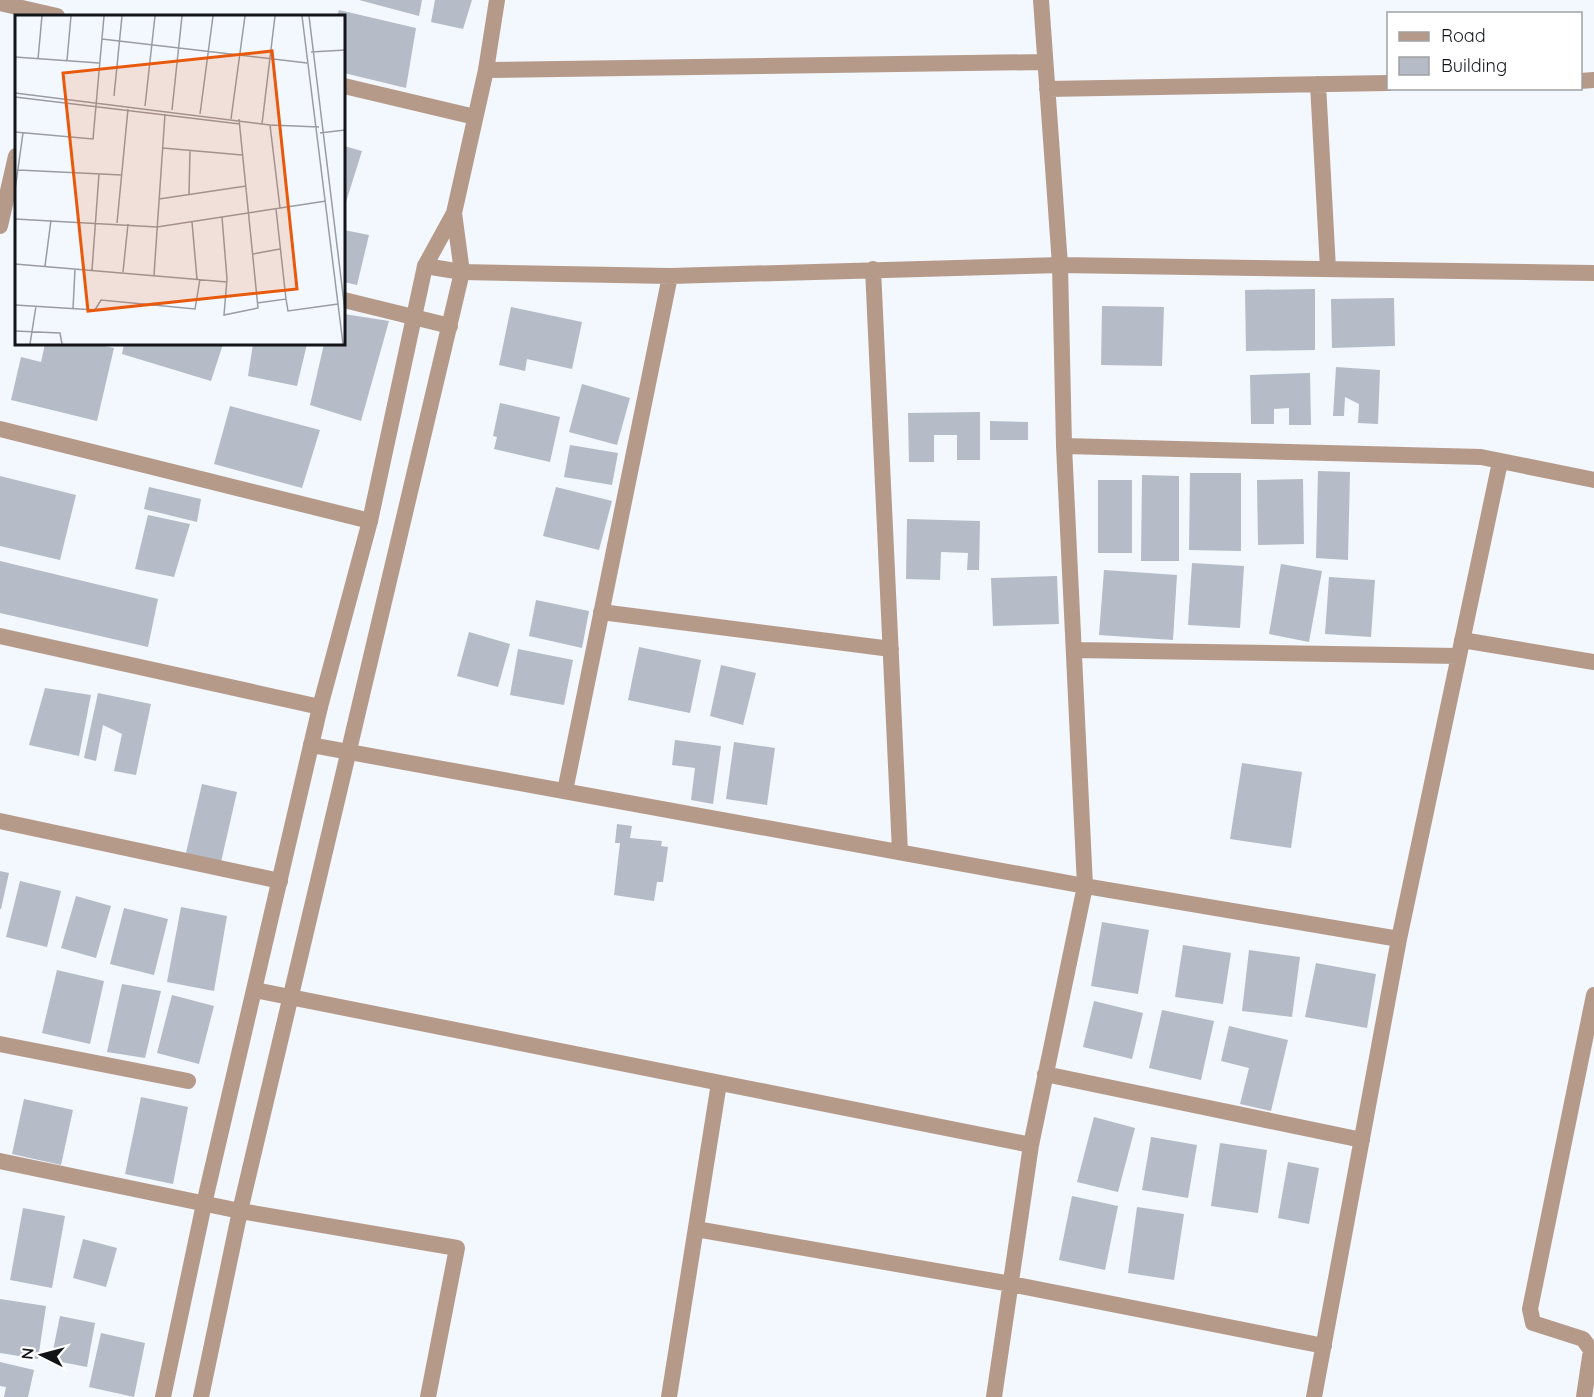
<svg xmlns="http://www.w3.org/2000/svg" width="1594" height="1397" font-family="Quicksand,sans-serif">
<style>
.building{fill:#b5bcc7}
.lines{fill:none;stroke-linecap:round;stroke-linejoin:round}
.minor{stroke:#b59a8a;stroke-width:16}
.tertiary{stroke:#b59a8a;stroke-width:16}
.inset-road{fill:none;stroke:#999ca2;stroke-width:1.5}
.view{fill:#e8590c;fill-opacity:0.15;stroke:#e8590c;stroke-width:3}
.inset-edge{fill:none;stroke:#121418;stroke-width:3}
</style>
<rect width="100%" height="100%" fill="#f3f7fe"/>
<!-- building -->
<path class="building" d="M359 0H422L419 16Z
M435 0H472L463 29 431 22Z
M339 10 416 28 406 88 344 73V16H337Z
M344 146 362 151 346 202 344 201Z
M344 230 369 235 357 285 344 282Z
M1315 289V350L1246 351 1245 290Z
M1394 298 1395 346 1332 348 1331 299Z
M1102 306 1164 307 1162 366 1101 365Z
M511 307 582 322 572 369 527 359 525 371 499 365Z
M344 314 389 321 361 421 310 405 324 344H344Z
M45 344H95L114 348 97 421 11 400 21 357 41 362Z
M124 344H223L211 381 122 354Z
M253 344H307L297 386 248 376Z
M1336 367 1380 370 1378 424 1358 423 1359 404 1345 397 1344 416H1333Z
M1310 373 1311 425H1289V408L1274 409V424H1251L1250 375Z
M582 384 630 398 617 445 569 432Z
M500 403 560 417 550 462 494 449 497 437 493 436Z
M230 406 320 430 302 488 214 464Z
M980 412V460H957V435H934V462H909L908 413Z
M990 421 1028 422V440H990Z
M570 445 618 453 612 485 564 477Z
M1318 471 1350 472 1348 560 1316 558Z
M1190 473H1241V551L1189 550Z
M1142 475 1179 476V561H1141Z
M0 476 76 495 60 560 0 546Z
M1303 479 1304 544 1258 545 1257 480Z
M1098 480H1132V553H1098Z
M149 487 201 499 197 522 144 509Z
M556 487 612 501 599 550 543 536Z
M148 515 190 524 174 577 135 569Z
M907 519 980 521 979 570H967L968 553 941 552 940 580 906 579Z
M0 561 158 599 148 647 0 613Z
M1192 563 1244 566 1240 628 1188 625Z
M1281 564 1322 571 1309 642 1269 634Z
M1104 570 1177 575 1173 640 1099 635Z
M1057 576 1059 624 993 626 991 578Z
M1329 577 1375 580 1371 637 1325 634Z
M536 600 589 611 582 648 529 636Z
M469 632 510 644 498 687 457 676Z
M639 647 701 660 690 713 628 700Z
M518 649 573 660 564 705 510 695Z
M721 665 756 673 743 725 710 716Z
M45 688 91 695 79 756 29 745Z
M98 693 151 704 136 775 114 771 122 734 103 725 96 761 84 758Z
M675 740 721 746 713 804 691 800 695 768 672 765Z
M734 742 775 748 767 805 726 799Z
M1242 763 1302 772 1291 848 1230 839Z
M202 784 237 792 221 862 185 857Z
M617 824 632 826 630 838 662 841 661 846 668 847 663 882H657L654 901 614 895 620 843H615Z
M0 871 9 873 1 909H0Z
M20 881 61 891 47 947 6 937Z
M76 896 111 906 96 958 61 948Z
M181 907 227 916 214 991 167 982Z
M124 908 168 919 154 975 110 964Z
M1102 922 1149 930 1138 994 1091 986Z
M1183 945 1231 953 1223 1004 1175 997Z
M1249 950 1300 957 1292 1017 1242 1011Z
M1316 963 1376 974 1367 1028 1305 1017Z
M57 970 104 981 90 1044 42 1033Z
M122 984 161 991 145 1058 107 1052Z
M172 995 214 1006 199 1064 157 1053Z
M1094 1001 1143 1013 1132 1059 1083 1047Z
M1162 1010 1214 1021 1201 1080 1149 1068Z
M1229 1026 1288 1040 1271 1111 1240 1104 1249 1068 1221 1061Z
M141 1097 188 1107 173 1184 125 1174Z
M24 1099 73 1110 61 1165 12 1154Z
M1094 1117 1135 1128 1118 1192 1077 1182Z
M1151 1137 1197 1145 1188 1198 1142 1190Z
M1220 1143 1267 1150 1258 1213 1211 1206Z
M1288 1162 1319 1168 1309 1224 1278 1218Z
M1072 1196 1118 1206 1105 1270 1059 1260Z
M1137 1207 1184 1214 1174 1280 1128 1273Z
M23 1208 65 1216 52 1288 10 1280Z
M83 1239 117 1248 106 1287 73 1278Z
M0 1299 46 1306 38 1359 0 1353Z
M60 1316 95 1323 87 1367 51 1360Z
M101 1333 145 1343 134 1397 89 1387Z
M0 1362 34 1370 28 1397H4L6 1387 0 1386Z"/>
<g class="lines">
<!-- minor -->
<path class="minor" d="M0 3 57 16
M486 70 1044 62
M1580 81 1594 80
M1318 84 1328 269
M344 86 475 117
M1047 89 1388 83
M0 226 16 156
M425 266 462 272 670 276 1060 265 1594 273
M873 269 900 852
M344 300 450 326
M0 429 370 521
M1064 446 1481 457 1594 480
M601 612 891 649
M0 636 320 707
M1462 640 1594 662
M1074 650 1458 656
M311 745 1085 886 1399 939
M565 791 670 276
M0 821 280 881
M255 990 1031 1145
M0 1044 188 1081
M1045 1074 1362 1140
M0 1161 240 1211 457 1248 428 1397
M696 1229 1011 1284 1324 1346
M669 1397 719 1083
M994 1397 1031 1145 1085 886 1064 446 1060 265 1041 0
M1314 1397 1399 939 1500 462
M1584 1397 1591 1350 1583 1339 1533 1323 1530 1309 1594 995"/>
<!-- tertiary -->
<path class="tertiary" d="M163 1397 204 1204 320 707 370 521 425 266 454 213 486 70 497 0
M201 1397 240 1211 462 272 454 213"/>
</g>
<!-- overview -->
<g transform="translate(15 15)">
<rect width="330" height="330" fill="#f3f7fe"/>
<path class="inset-road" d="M287 1 328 329M294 1 330 296M87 24 292 48M296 37 330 35M0 42 84 48M23 44 27 1M52 45 56 1M0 78 255 110 304 112M99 81 107 1M0 82 225 109M130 91 140 1M157 95 167 1M185 99 198 1M216 104 230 1M247 109 260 1M255 110 265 193M0 117 78 124 89 1M305 118 330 115M148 133 227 140M3 155 107 160M0 175 8 118M174 179 175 135M144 184 231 171M261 194 271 284M207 202 212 264 209 300 243 293 224 104M0 204 142 212 311 186M177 207 182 264M102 208 113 94M238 239 265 234M0 249 212 267M30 251 36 205M77 255 84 159M108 257 113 209M139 260 150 99M242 288 271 284 273 296 323 289M0 290 80 295 86 285 180 294 185 264M58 294 60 254M0 316 45 318 47 329M15 329 21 291"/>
<path class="view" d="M257 36 282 274 73 296 48 58Z"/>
<rect width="330" height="330" class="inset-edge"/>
</g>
<!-- legend -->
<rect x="1387" y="12" width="195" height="78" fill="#ffffff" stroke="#a0a1a3" stroke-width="1.5"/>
<rect x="1399" y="32" width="30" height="9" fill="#b59a8a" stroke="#a0a1a3" stroke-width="1.5"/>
<text x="1441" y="42" font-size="18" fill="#121418">Road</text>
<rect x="1399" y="57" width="30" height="18" fill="#b5bcc7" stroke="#a0a1a3" stroke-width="1.5"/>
<text x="1441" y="72" font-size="18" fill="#121418">Building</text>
<!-- north arrow -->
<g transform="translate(42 1355) rotate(276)" stroke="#ffffff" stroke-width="4.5" paint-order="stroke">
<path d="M0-4.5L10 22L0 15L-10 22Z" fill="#121418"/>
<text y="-9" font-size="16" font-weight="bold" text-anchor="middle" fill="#121418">N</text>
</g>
</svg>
